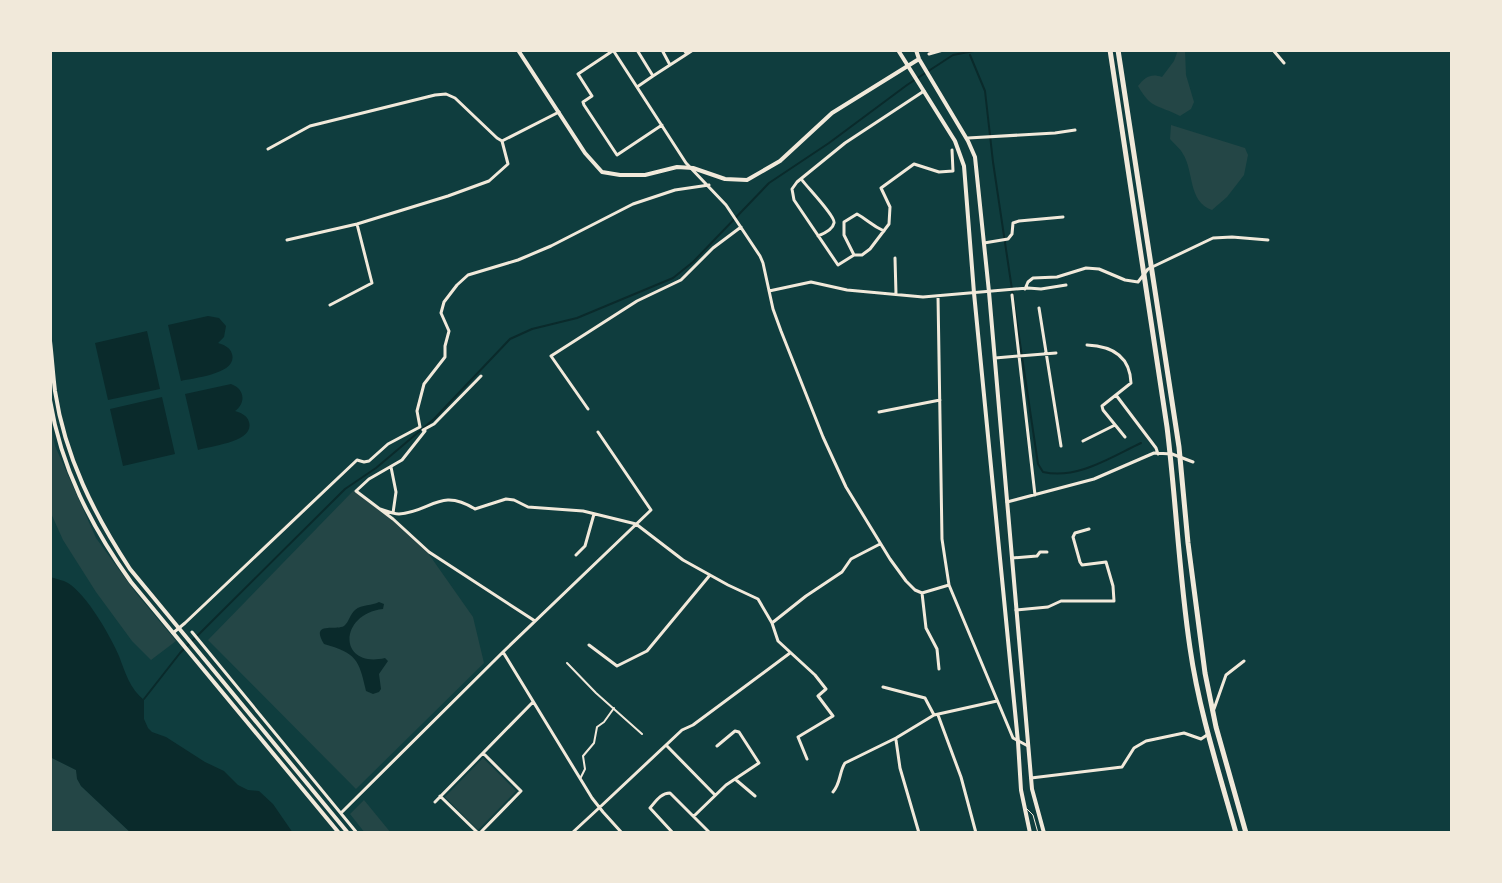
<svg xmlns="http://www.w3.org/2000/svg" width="1502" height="883" font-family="Rubik,sans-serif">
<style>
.green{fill:#244646}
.water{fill:#0a2a2b}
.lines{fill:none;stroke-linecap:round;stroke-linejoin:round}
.stream{stroke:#0a2a2b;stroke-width:2}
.service{stroke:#f1e9da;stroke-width:1}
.pedestrian{stroke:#f1e9da;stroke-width:2}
.minor{stroke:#f1e9da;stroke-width:3}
.tertiary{stroke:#f1e9da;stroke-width:3}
.secondary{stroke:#f1e9da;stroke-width:4}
.primary{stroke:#f1e9da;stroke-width:4}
.trunk{stroke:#f1e9da;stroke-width:5}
</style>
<rect width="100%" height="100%" fill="#0f3d3e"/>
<!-- green -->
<path class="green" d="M1178 50H1185L1186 75 1194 102 1191 109 1180 116C1157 104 1152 110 1138 86 1145 77 1151 73 1162 77L1174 61Z
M1171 125 1245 148 1248 155 1244 175 1227 197 1212 210C1188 202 1194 171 1183 154 1180 148 1174 144 1170 139Z
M50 421 55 446 96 538 136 593 176 641 151 660 132 641 96 592 63 540 50 511Z
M354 490 392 520 428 553 473 617 484 663 356 789 208 640Z
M50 757 76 770 81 786 131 833H50Z
M483 758 516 791 478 830 445 797Z
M364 800 391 833H365L350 814Z"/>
<!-- water -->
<path class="water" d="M208 316 219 318 226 326 224 337 218 343C224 345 230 347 232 354 238 374 194 378 181 381L168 325Z
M147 331 160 389 108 400 95 343Z
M231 384C245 389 246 403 235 411 241 413 247 415 249 422 255 442 211 446 198 450L185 394Z
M162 397 175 454 123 466 110 409Z
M50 577C56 579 63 580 68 583 87 595 110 635 119 656 125 672 130 689 144 700V719L148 728 152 732 166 737 205 762 224 771 238 785 248 790 259 791 273 804 293 833H131L81 786 77 779 76 770 50 757Z
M379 602 384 604 383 609C338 614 338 669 385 658L388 661 379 674 381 689 379 692 373 694 366 691C359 659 356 653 324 644 310 621 335 631 344 626 349 622 350 614 355 610 362 604 372 606 379 602Z"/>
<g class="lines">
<!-- stream -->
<path class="stream" d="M992 50H1015
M970 55 985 91 993 162 1038 464 1043 472C1077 480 1111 457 1141 443
M144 699 180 653 345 489 376 468 434 419 510 339 532 329 577 318 673 278 693 262 769 183 829 143 907 85 953 55 979 50"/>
<!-- service -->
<path class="service" d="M1026 808 1033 815 1038 833"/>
<!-- pedestrian -->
<path class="pedestrian" d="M567 663 596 693 642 734
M581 777 585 769 583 756 594 743 597 727 604 722 614 708"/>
<!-- minor -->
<path class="minor" d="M613 50 686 163 726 205 760 256 763 263 773 309 781 331 823 437 846 487 890 559 906 581 915 590 922 593 949 585
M614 50 578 74 592 96 583 102 584 105 617 155 662 125
M637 50 653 76 670 65
M662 50 670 65 687 54
M684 50 687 54 693 50
M1273 50 1284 63
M637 87 653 76
M924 91 845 143 797 182 792 189 794 200 838 265 854 255H862L870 249 889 224 890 207 881 188 914 164 939 172 953 171 952 150
M968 138 1055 133 1075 130
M268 149 310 126 435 95 446 94 455 98 497 138 502 141 559 112
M802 180C807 187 836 217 834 223 833 229 823 234 818 236
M287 240 357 224 448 196 489 181 508 164 502 141
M984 243 1008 239 1012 234 1013 223 1019 221 1063 217
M854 255 844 235V222L857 214C868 220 871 225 884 231
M895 258 896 294
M1025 289 1028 282 1033 278 1057 277 1086 268 1099 269 1125 280 1138 282 1148 269 1213 238 1232 237 1268 240
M769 291 811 282 847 290 923 297 1028 288 1041 289 1066 285
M1012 295 1035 495
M938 296 942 539 945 559 949 585 1013 738 1028 746
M330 305 372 283 357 224
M1039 308 1061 446
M1087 345C1112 346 1130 356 1131 383L1102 406 1103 410 1125 437
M995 358 1056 353
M1116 395 1156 448 1158 454
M588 409 551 356 637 301 681 280 713 248 741 227
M879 412 940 400
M423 430 434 424 481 376
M425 431 402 460 369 479 356 491 393 519 429 552 535 621
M1083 441 1115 425
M391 467 396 492 393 513
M1007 502 1094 479 1154 453 1172 454 1193 462
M380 509C386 511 393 514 399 514 431 512 440 487 475 509L506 499 514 500 528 507 583 511 636 524 683 560 728 585 758 599 772 623 778 641 815 675 826 689 818 696 833 716 798 737 807 759
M576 555 585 546 594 514
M1012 558 1037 556 1040 552H1047
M922 593 926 628 937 649 939 669
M1016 610 1048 607 1061 601H1114L1113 586 1106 562 1082 565 1080 562 1073 537 1075 533 1089 529
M772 623 806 596 842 572 851 559 880 544
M192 632 357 833
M173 633 185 623 357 460 364 462 369 461 388 444 418 428 420 427 417 411 424 384 445 357V346L449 331 441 313 444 302 457 285 468 275 518 260 551 246 633 204 675 190 709 185
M589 645 617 666 647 651 710 575
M503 652 592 798 603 812 622 833
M883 687 925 698 934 715
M1214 709 1226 675 1244 661
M938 715 961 777 976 833
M896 740 900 768 919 833
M666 745 715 795
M1031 778 1122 767 1134 748 1146 741 1184 733 1201 739 1207 735
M735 779 755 796
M833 792C841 783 839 772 845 763L896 738 934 715 997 701
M440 796 478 833
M435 802 533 702
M599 808 682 730 693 725 790 653
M341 813 503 652 651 510 598 432
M694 816 726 785 759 763 739 732 735 731 717 746
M480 833 521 791 483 753
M673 833 650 808C656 801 661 793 670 793L710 833"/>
<!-- tertiary -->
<path class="tertiary" d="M929 54 943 50
M572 833 599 808"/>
<!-- secondary -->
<path class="secondary" d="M518 50 585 153 602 172 620 175H645L677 167 693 168 725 179 747 180 780 161 832 113 919 59
M898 50 955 141 964 166 974 293 1018 742 1021 790 1030 833
M916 50 919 59 968 141 975 157 989 292 1032 789 1044 833"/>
<!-- primary -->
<path class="primary" d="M50 341C52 358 53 375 55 391 65 457 94 514 130 569L348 833
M50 400C61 468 91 526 131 582L339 833"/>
<!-- trunk -->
<path class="trunk" d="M1110 50 1167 427C1176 500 1179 574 1190 648 1199 711 1219 772 1236 833
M1118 50 1179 447 1188 543 1205 673 1216 727 1246 833"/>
</g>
<!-- border -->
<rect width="1502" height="883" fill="none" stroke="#f1e9da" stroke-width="104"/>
</svg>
